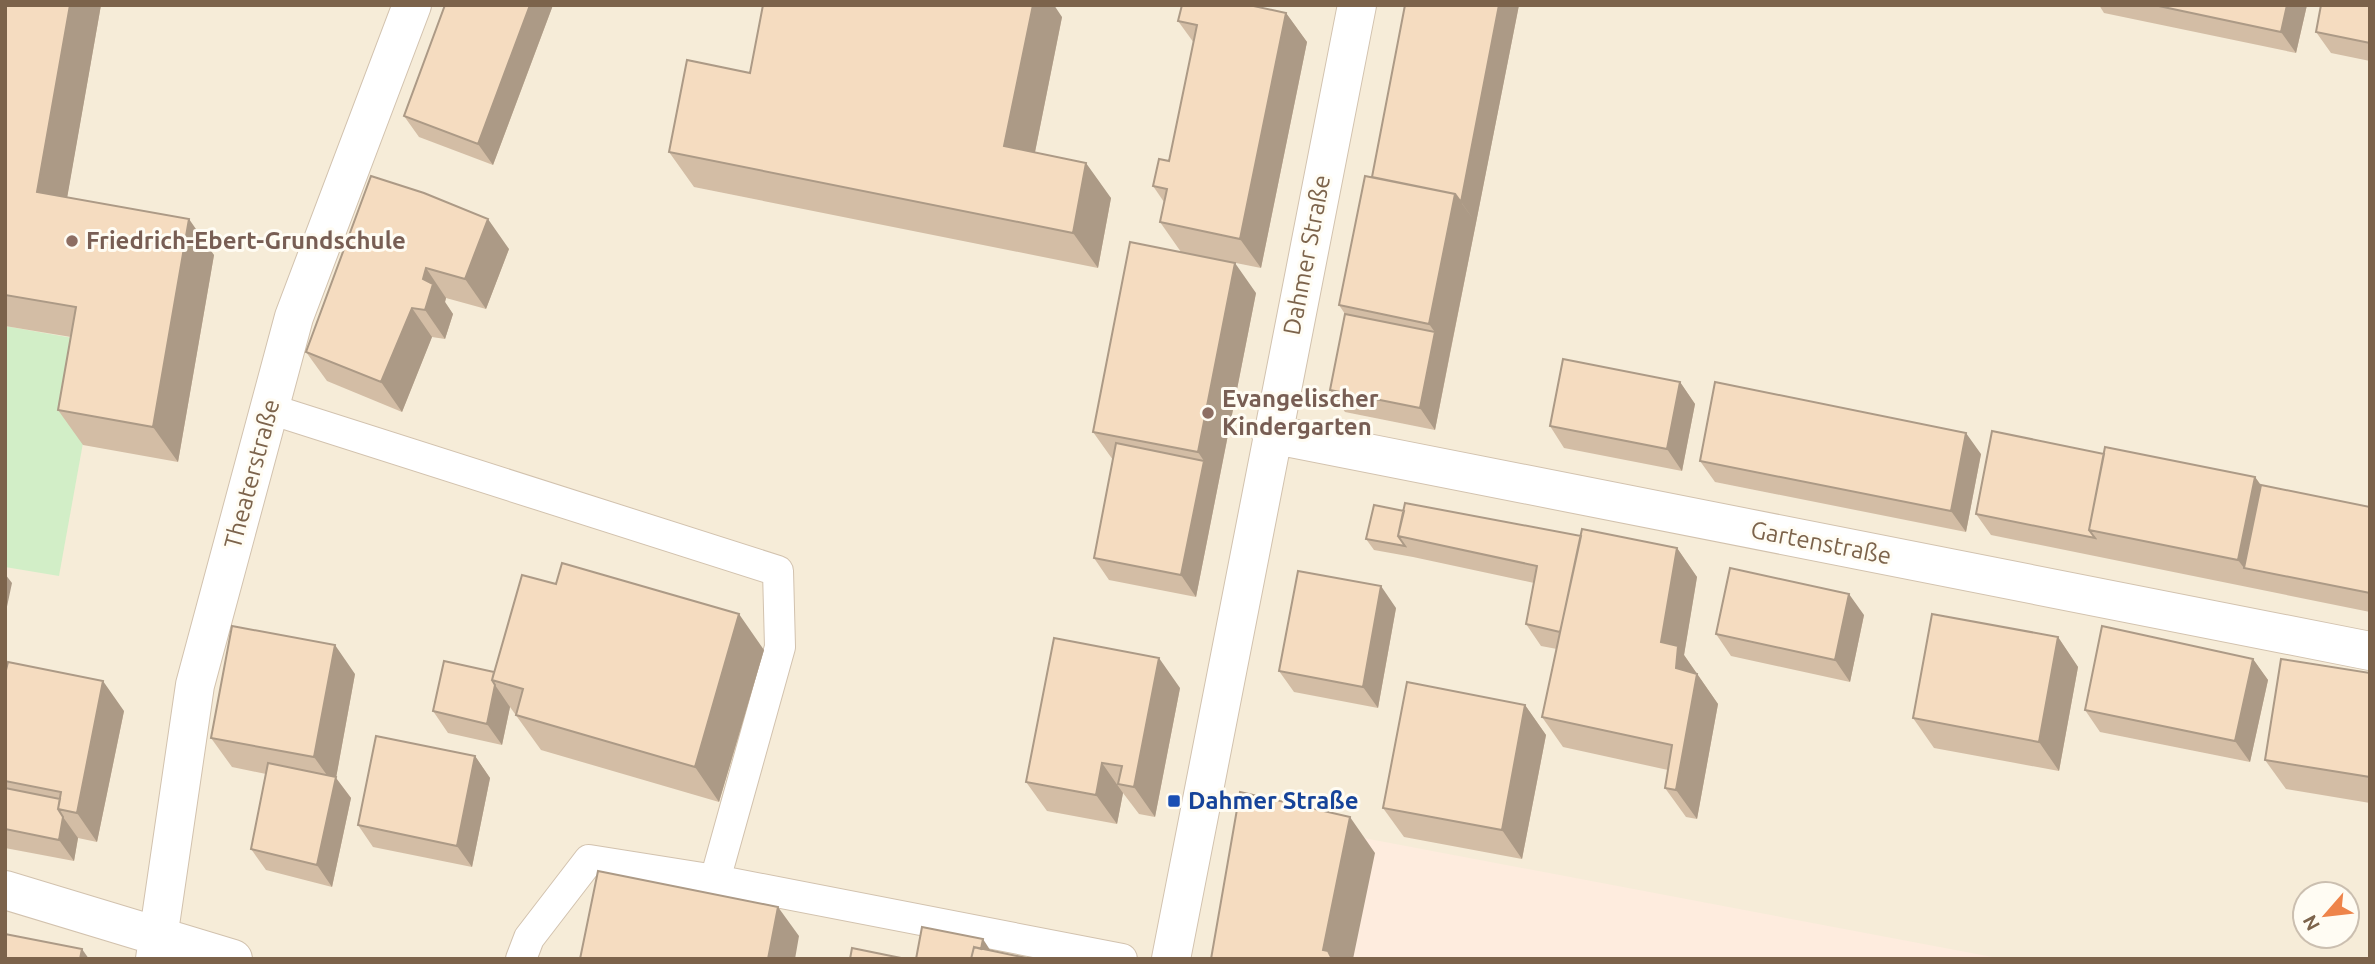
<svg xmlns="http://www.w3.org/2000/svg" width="2375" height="964" font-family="Ubuntu,sans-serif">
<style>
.residential{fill:#f6ecd8;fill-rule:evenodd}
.commercial{fill:#feecde}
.green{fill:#d2eec7}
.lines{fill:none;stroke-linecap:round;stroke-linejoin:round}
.service-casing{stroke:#d2c2ae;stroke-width:32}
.minor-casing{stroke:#d2c2ae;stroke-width:40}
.service{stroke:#fff;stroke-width:30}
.minor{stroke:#fff;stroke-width:38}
.wall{fill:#d3bda5}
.shaded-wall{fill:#ac9a86}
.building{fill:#f5dcc0;stroke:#ac9a86;stroke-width:2}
.education-dot{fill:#8d6e63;stroke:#fffcf3;stroke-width:2.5}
.transit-dot{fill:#1a4fb4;stroke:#fffcf3;stroke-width:2.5}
.labels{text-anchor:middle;stroke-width:6;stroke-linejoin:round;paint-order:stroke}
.education-label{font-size:24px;font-weight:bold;fill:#785e54;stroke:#fffcf3;text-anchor:start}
.street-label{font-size:24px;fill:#7c634b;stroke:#fffcf3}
.transit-label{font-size:24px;font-weight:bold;fill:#164399;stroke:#fffcf3;text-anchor:start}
</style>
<rect width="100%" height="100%" fill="#fef9eb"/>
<!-- residential -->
<path class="residential" d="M5 5H2370V959H5ZM2305 894H2347V936H2305Z"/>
<!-- commercial -->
<path class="commercial" d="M1258 818 2003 959H1231Z"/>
<!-- green -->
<path class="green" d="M5 326 101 343 59 576 5 567Z"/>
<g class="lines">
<defs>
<path id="service" d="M270 409 778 571 780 647 715 880 589 860 529 938 521 959
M715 880 1122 959"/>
<path id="minor" d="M1271 434 2370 651
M5 890 233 959
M155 959 195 685 294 317 412 5
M1171 959 1357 5"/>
</defs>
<!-- service casing -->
<use href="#service" class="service-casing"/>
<!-- minor casing -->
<use href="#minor" class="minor-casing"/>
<!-- service -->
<use href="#service" class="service"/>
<!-- minor -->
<use href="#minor" class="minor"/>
</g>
<!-- wall -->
<path class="wall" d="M5 5H101L67 197 214 255 178 462 83 445 58 410 71 337 5 326Z
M445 5H553L493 165 419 137 404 116Z
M1405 5H1519L1435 430 1345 412 1330 390 1345 314 1339 305 1372 177Z
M2099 5H2307L2296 53 2104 13Z
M2370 5V61L2331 53 2316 32Z
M1286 13 1307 42 1261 268 1181 252 1160 222 1164 202 1153 186 1169 161 1194 43 1178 21Z
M1062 17 1035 152 1111 198 1098 268 694 187 669 152 750 73Z
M371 176 509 249 486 309 446 298 445 302 453 314 445 339 432 337 402 412 327 381 306 352Z
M1256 293 1196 597 1109 580 1094 558 1113 460 1093 432Z
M1680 382 1695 404 1682 471 1564 448 1550 426Z
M1981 454 1966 532 1715 482 1700 461Z
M2104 454 2255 477 2261 485 2370 507V612L1991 535 1976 514Z
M1404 511 1581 536 1677 548 1697 577 1684 655 1718 704 1697 819 1686 817 1665 788 1668 770 1563 747 1542 717 1557 649 1541 646 1526 624 1534 583 1413 557 1374 550 1366 539Z
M1396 608 1378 708 1294 692 1279 671Z
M1864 615 1850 682 1731 656 1716 634Z
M2058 637 2078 667 2059 771 1934 748 1913 718Z
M764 650 719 802 541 750 510 707 502 745 448 733 433 711 494 672Z
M2253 659 2268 680 2250 762 2100 732 2085 710Z
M2370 673V803L2286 789 2265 760Z
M5 674 124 711 97 842 78 838 74 861 5 848Z
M355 674 336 778 351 798 332 887 266 870 251 849 266 774 232 767 211 738Z
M1180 688 1155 817 1139 814 1123 793 1117 824 1047 811 1026 782Z
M1525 705 1546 735 1522 859 1404 837 1383 808Z
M475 756 490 778 472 867 373 847 358 825Z"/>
<!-- shaded-wall -->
<path class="shaded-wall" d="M70 5H101L62 227 37 192Z
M530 5H553L493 165 478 144Z
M1033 5H1054L1062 17 1029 182 1004 146Z
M1499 5H1519L1476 223 1461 202Z
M2287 5H2307L2296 53 2281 32Z
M1286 13 1307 42 1261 268 1240 239Z
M1086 163 1111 198 1098 268 1073 233Z
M1455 194 1476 223 1450 353 1429 324Z
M189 219 214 255 178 462 153 427Z
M488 219 509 249 486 309 465 279Z
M1235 263 1256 293 1196 597 1181 575 1204 461 1198 452Z
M426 268 446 298 445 302 453 314 445 339 425 310 423 279Z
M412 308 432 337 402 412 381 382Z
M1435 332 1450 353 1435 430 1420 408Z
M1680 382 1695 404 1682 471 1667 449Z
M1966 433 1981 454 1966 532 1951 511Z
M2255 477 2276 507 2244 568 2238 560Z
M1677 548 1697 577 1684 655 1718 704 1697 819 1676 790V668L1661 642Z
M5 574 12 583 5 616Z
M1381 586 1396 608 1378 708 1363 687Z
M1849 594 1864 615 1850 682 1835 660Z
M739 614 764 650 719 802 695 767Z
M2058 637 2078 667 2059 771 2039 742Z
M335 645 355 674 336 778 351 798 332 887 317 865 334 785 314 757Z
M1159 658 1180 688 1155 817 1134 787Z
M2253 659 2268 680 2250 762 2235 741Z
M103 681 124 711 97 842 77 813Z
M495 685 510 707 502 745 487 724Z
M1525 705 1546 735 1522 859 1502 830Z
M475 756 490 778 472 867 457 846Z
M1102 763 1123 793 1117 824 1096 795Z
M63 817 78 838 74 861 59 840Z
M1350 817 1375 853 1353 959H1329L1323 950Z
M778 907 799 936 795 959H768Z
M983 939 996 959H979Z
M82 949 89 959H80Z"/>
<!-- building -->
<path class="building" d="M5 5H70L37 192 189 219 153 427 58 410 76 307 5 295Z
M445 5H530L478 144 404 116Z
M763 5H1033L1004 146 1086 163 1073 233 669 152 687 60 750 73Z
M1182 5H1249L1286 13 1240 239 1160 222 1167 189 1153 186 1159 159 1169 161 1197 25 1178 21Z
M1405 5H1499L1461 202 1455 194 1372 177Z
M2154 5H2287L2281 32Z
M2321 5H2370V43L2316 32Z
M371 176 424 193 488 219 465 279 426 268 423 279 433 284 425 310 412 308 381 382 306 352Z
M1365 176 1455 194 1429 324 1339 305Z
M1130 242 1235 263 1198 452 1093 432Z
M1345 314 1435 332 1420 408 1330 390Z
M1563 359 1680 382 1667 449 1550 426Z
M1715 382 1966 433 1951 511 1700 461Z
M1992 431 2104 454 2089 530 2095 538 1976 514Z
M1116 443 1204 461 1181 575 1094 558Z
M2105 447 2255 477 2238 560 2089 530Z
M2261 485 2370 507V593L2244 568Z
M1405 503 1581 536 1560 632 1526 624 1537 566 1398 536Z
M1374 505 1404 511 1398 536 1405 546 1366 539Z
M1582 529 1677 548 1661 642 1678 646 1676 668 1697 674 1676 790 1665 788 1672 745 1542 717Z
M562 563 739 614 695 767 516 715 523 689 492 680 522 575 556 584Z
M1730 568 1849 594 1835 660 1716 634Z
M1298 571 1381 586 1363 687 1279 671Z
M1932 614 2058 637 2039 742 1913 718Z
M232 626 335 645 314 757 211 738Z
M2102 626 2253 659 2235 741 2085 710Z
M1054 638 1159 658 1134 787 1118 784 1122 766 1102 763 1096 795 1026 782Z
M2281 659 2370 673V777L2265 760Z
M444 661 494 672 492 680 495 685 487 724 433 711Z
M8 662 103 681 77 813 58 809 61 792 5 781V674Z
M1407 682 1525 705 1502 830 1383 808Z
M376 736 475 756 457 846 358 825Z
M268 763 336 777 317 865 251 849Z
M5 788 60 799 58 809 63 817 59 840 5 829Z
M1240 792 1350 817 1323 950 1328 951 1332 959H1211Z
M598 871 778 907 768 959H580Z
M922 927 983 939 981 949 974 947 971 959H916Z
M5 934 82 949 80 959H5Z
M974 947 1031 959H971Z
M852 948 906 959H850Z"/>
<!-- markers -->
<g class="education-dot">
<circle cx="72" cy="241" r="7"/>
<circle cx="1208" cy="413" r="7"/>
</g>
<rect class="transit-dot" x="1167" y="794" width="14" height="14" rx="3.5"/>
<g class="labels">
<!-- education labels -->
<g class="education-label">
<text x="86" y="249">Friedrich-Ebert-Grundschule</text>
<text x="1222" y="407">Evangelischer<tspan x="1222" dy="28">Kindergarten</tspan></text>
</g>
<!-- street labels -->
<g class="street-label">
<text transform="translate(1307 255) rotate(-79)" y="8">Dahmer Straße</text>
<text transform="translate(252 474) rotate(-75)" y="8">Theaterstraße</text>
<text transform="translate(1821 543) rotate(11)" y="8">Gartenstraße</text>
</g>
<!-- transit labels -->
<g class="transit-label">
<text x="1188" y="809">Dahmer Straße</text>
</g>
</g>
<!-- border -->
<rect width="2375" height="964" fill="none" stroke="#7c634b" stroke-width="14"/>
<!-- north arrow -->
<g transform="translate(2326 915) rotate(242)"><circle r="33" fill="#fffcf3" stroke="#cbbfb0" stroke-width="2"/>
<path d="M0-5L12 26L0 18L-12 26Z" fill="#ee844a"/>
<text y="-10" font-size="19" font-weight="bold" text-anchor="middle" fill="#7c634b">N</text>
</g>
</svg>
